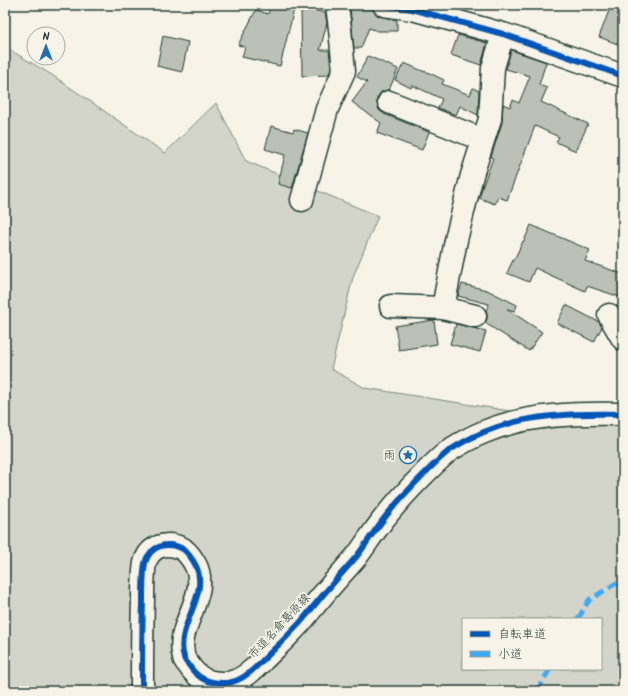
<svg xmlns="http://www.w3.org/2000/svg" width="628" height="696" font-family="Kalam,'Klee One',sans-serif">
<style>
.green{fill:#d3d5ca;stroke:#79897f;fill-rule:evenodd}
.building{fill:#bbc1b6;stroke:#1f3d34}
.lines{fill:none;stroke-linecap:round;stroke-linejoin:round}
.minor-casing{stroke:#1f3d34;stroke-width:25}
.minor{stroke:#f7f3e8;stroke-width:22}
.quiet{stroke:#3fa9f5;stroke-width:5;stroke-dasharray:10 5;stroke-linecap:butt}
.cycleway-casing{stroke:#f7f3e8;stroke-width:8}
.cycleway{stroke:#0057b8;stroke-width:6}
.labels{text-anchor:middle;stroke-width:3.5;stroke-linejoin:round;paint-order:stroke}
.poi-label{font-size:12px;fill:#1f3d34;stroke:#f7f3e8;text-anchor:end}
.street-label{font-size:12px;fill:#1f3d34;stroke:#f7f3e8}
</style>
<rect width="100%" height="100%" fill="#f7f3e8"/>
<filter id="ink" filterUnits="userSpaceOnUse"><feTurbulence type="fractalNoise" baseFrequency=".025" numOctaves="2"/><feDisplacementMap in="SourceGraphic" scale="8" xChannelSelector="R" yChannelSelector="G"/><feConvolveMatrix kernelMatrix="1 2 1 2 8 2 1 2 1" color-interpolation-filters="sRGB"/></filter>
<g filter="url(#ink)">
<!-- green -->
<path class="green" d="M5 47 52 75 165 153 216 103 246 161 378 216 353 277 331 369 365 388 548 417 623 421V691H5ZM463 619H601V669H463Z"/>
<!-- building -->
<path class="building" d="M271 5H295L280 66 242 57 245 47 238 45 256 10 268 14Z
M301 7 325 13 327 23 320 50H329L331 69 328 75 302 76Z
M350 8 372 9 377 15 382 17 397 20V31H378L369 28 361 48H354Z
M610 8 623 13V46L599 37Z
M458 35 487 43 481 65 451 55Z
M163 36 188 42 182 72 157 66Z
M511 50 546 62 539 85 547 88 541 102 588 124 576 151 556 142 559 137 535 126 507 200 498 197 495 204 479 198 482 188 493 158 491 157 502 123 503 104 510 107 513 100 519 103 530 76 506 69Z
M368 56 398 69 389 90H387L381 92 377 98V104L379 110 384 114 429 132 422 150 377 133 381 123 352 102 367 82 357 77Z
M404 63 425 72V71L444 80 442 84 470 95 473 88 479 91 478 115 460 106 456 115 438 108 442 99 412 85 411 88 395 80Z
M271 126 293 132 294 129 308 133 292 188 278 184 285 155 265 149Z
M531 225 590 250 585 261 623 274V298L587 286 585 291 535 268 529 282 507 273 514 258H515L523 241H524Z
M462 284 487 290 517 305 515 311 507 309 542 332 529 351 485 323 487 319V313L486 310 489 304 458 296Z
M566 305 599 322 602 327 594 342 557 323Z
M434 320 437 344 399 350 395 326Z
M456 324 486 331 480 352 450 344Z"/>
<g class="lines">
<defs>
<path id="minor" d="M384 5 412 9 503 34 623 76
M389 102 483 140
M302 200 327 109 344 71 340 29 337 5
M391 306 443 308 456 240 472 175 490 119 493 68 503 34
M443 308 475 316
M609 315 623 339
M142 691C142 661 142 631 143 601 143 590 143 574 145 563 150 545 168 541 183 549 188 553 193 560 196 566 210 596 174 627 184 657 184 659 186 662 188 664 197 678 207 683 223 683 226 683 230 683 232 682 244 679 254 669 263 660 274 649 285 639 296 627 304 619 311 609 318 601 331 585 344 571 357 556 364 547 370 537 377 528 391 508 408 490 425 473 433 465 441 457 450 450 461 443 472 437 484 432 527 414 577 413 623 414"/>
</defs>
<!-- minor casing -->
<use href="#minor" class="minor-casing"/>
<!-- minor -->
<use href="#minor" class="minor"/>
<!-- quiet -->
<path class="quiet" d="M578 619 589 600 623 579
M537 691 550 669"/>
<defs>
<path id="cycleway" d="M384 5 412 9 503 34 623 76
M142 691C142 661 142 631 143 601 143 590 143 574 145 563 150 545 168 541 183 549 188 553 193 560 196 566 210 596 174 627 184 657 184 659 186 662 188 664 197 678 207 683 223 683 226 683 230 683 232 682 244 679 254 669 263 660 274 649 285 639 296 627 304 619 311 609 318 601 331 585 344 571 357 556 364 547 370 537 377 528 391 508 408 490 425 473 433 465 441 457 450 450 461 443 472 437 484 432 527 414 577 413 623 414"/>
</defs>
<!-- cycleway casing -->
<use href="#cycleway" class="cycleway-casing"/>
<!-- cycleway -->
<use href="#cycleway" class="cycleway"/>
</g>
</g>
<!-- icons -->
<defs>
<symbol id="sight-ring" viewBox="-11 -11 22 22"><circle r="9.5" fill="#f7f3e8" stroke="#1f6fb2" stroke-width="1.5"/><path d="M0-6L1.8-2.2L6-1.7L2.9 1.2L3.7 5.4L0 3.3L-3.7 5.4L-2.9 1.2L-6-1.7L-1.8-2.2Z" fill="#1f6fb2"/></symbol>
</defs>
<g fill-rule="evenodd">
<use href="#sight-ring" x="398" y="445" width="20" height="20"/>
</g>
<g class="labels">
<!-- poi labels -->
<g class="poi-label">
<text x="395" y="459">雨</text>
</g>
<!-- street labels -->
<g class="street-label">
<text transform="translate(279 626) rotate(-47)" y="4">市道名倉葛原線</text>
</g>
</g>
<!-- margin -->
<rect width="628" height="696" fill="none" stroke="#f7f3e8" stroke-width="20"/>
<rect x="10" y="10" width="608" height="676" fill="none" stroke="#1f3d34" stroke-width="1.5" filter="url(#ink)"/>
<!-- legend -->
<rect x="462" y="618" width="140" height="52" fill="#f7f3e8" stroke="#a1aaa0"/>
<rect x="470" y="631" width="20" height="6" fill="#0057b8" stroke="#a1aaa0"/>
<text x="498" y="638" font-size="12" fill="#1f3d34">自転車道</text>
<rect x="470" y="651" width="20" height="6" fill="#3fa9f5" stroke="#a1aaa0"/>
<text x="498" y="658" font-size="12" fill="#1f3d34">小道</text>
<!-- north arrow -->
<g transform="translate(46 46)"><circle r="19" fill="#f7f3e8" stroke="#a1aaa0"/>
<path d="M0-3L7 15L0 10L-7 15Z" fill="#1f6fb2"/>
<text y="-6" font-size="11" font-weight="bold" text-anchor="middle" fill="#1f3d34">N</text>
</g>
</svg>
